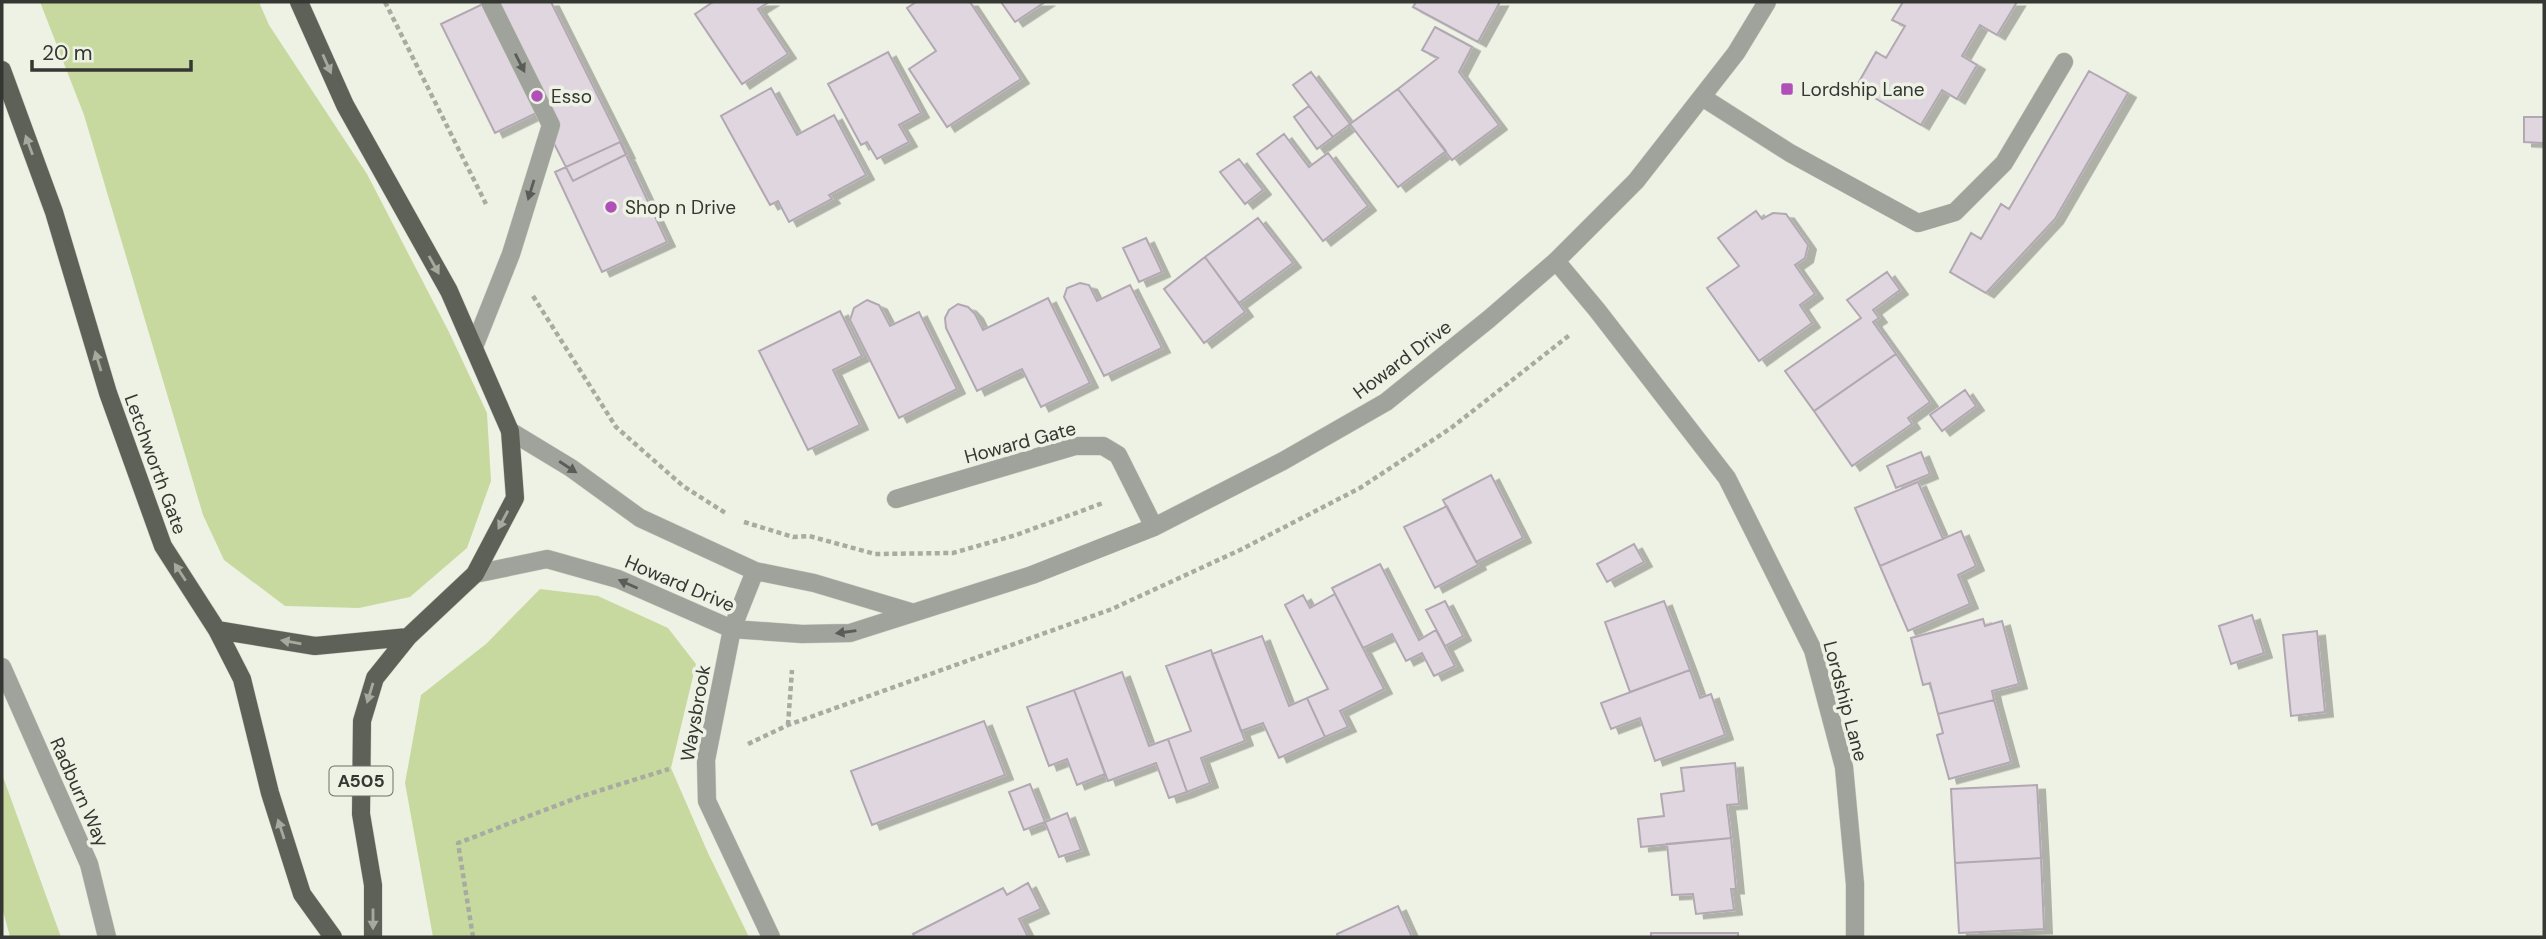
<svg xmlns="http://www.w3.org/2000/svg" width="2546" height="939" font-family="'DM Sans',sans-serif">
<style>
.green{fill:#c8d99f}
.building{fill:#e0d6e0;stroke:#b1a8b2;stroke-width:2;filter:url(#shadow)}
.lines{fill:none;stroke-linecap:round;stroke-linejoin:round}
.lane-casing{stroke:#c9cdc1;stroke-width:19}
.street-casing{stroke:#c9cdc1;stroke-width:19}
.primary-casing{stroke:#c9cdc1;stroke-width:19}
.path{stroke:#a8aba1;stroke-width:4.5;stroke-dasharray:5 3.5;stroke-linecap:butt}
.lane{stroke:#a0a29c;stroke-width:18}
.street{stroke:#a0a29c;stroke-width:18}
.primary{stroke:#5e6158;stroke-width:18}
.oneway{fill:#5a5c57}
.oneway2{fill:#a6aa9e}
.poi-dot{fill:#af4fb7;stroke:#eef2e5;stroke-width:2.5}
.labels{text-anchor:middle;stroke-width:7;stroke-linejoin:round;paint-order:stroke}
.shield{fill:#eef2e5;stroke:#6c6f68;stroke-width:2}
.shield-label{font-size:18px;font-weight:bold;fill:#353732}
.poi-label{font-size:19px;fill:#353732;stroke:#eef2e5;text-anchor:start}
.street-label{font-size:19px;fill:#353732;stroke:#eef2e5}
</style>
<defs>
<filter id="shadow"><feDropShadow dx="8" dy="4.5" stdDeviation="0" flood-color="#0004"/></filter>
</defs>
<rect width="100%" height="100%" fill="#eef2e5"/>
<!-- green -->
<path class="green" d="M40 2H259L269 25 367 174 449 332 487 413 491 481 467 548 410 597 359 608 285 606 224 560 203 515 84 115Z
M540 589 598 596 668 628 696 664 671 768 708 853 749 937H433L405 783 421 695 486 644Z
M2 774 61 937H10L2 907Z"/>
<!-- building -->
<path class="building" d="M487 2H551L627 154 573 181 538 112 495 133 441 24Z
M713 2H769L758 9 788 54 742 84 695 14Z
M916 2H970L1021 79 947 127 909 69 936 51 907 8Z
M1001 2H1045L1015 22Z
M1416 2H1500L1478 42 1413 7Z
M1903 2H2017L1997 35 1980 25 1962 56 1977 65 1957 99 1942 90 1921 125 1856 87 1876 52 1886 58 1905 26 1892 20Z
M1435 27 1472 47 1459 72 1499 125 1452 160 1398 89 1438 58 1422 50Z
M888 52 921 113 899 125 909 142 877 159 867 142 861 145 828 84Z
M2089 71 2128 93 2055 219 1986 293 1950 272 1971 233 1981 239 2001 204 2009 209Z
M1311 72 1350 124 1333 137 1293 85Z
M771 88 797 135 834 115 866 175 829 195 832 199 789 222 778 201 770 205 721 116Z
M1398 89 1446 151 1398 187 1350 124Z
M1309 106 1333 137 1317 149 1294 117Z
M2524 117H2544V143L2524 142Z
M1284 134 1309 167 1328 153 1368 206 1323 241 1257 154Z
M620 142 667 242 602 272 555 172Z
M1239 159 1263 190 1245 204 1220 172Z
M1756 211 1762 219 1773 213 1786 214 1808 245 1805 258 1795 265 1815 294 1800 305 1812 323 1759 361 1707 288 1739 266 1718 238Z
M1258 218 1293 263 1239 303 1205 257Z
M1146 238 1162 272 1139 282 1123 248Z
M1205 257 1245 312 1204 343 1164 289Z
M1887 272 1900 290 1873 310 1879 318 1873 322 1896 354 1814 411 1785 371 1861 318 1847 300Z
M1080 283 1089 285 1097 301 1130 285 1162 348 1104 376 1064 297 1067 288Z
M1048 298 1090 383 1041 407 1022 369 977 391 946 328 945 318 949 310 958 304 968 307 975 314 983 330Z
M867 300 879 305 890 326 919 312 957 389 899 418 850 320 854 308Z
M840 311 862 356 833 370 860 425 808 450 759 351Z
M1896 354 1930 402 1908 418 1912 424 1852 466 1814 411Z
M1965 390 1976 406 1942 431 1930 415Z
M1921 452 1930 474 1896 488 1887 466Z
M1491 475 1523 538 1476 562 1443 500Z
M1918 482 1943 539 1880 566 1855 508Z
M1447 506 1478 565 1435 588 1404 527Z
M1961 531 1976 566 1958 575 1970 604 1908 631 1880 566Z
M1634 544 1644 562 1607 582 1597 564Z
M1380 564 1419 640 1436 630 1455 666 1434 676 1422 653 1406 661 1392 634 1363 648 1332 588Z
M1335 594 1384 689 1340 711 1348 727 1325 737 1307 698 1328 689 1285 605 1303 595 1310 608Z
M1445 601 1463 636 1445 646 1426 610Z
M1664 601 1690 670 1630 692 1605 622Z
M2252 615 2264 653 2231 664 2219 626Z
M1983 619 1985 626 2002 621 2019 684 1992 691 1994 700 1938 714 1930 683 1923 685 1911 638Z
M2317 631 2325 712 2291 716 2283 635Z
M1262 636 1289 706 1307 698 1325 737 1279 758 1263 723 1241 731 1212 654Z
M1211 650 1245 741 1201 758 1210 783 1187 792 1168 739 1191 731 1166 666Z
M1690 670 1700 698 1711 694 1725 735 1655 761 1640 718 1611 729 1601 703Z
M1122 672 1149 746 1168 739 1187 792 1169 798 1156 763 1108 781 1074 690Z
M1074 690 1105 774 1077 785 1067 759 1049 766 1027 707Z
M1994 700 2011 762 1949 779 1937 735 1943 733 1938 714Z
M984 721 1005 775 872 825 851 771Z
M1735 763 1739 804 1727 805 1731 838 1641 847 1638 819 1664 816 1661 794 1684 791 1681 768Z
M1030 784 1045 822 1024 830 1009 792Z
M2037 785 2041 858 1955 863 1951 789Z
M1067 813 1081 850 1059 857 1045 822Z
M1731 838 1736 889H1731L1734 910 1696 914 1693 894 1672 895 1667 844Z
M2041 858 2044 929 1959 933 1955 863Z
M1028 883 1041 909 1019 919 1028 937H915L913 934 1003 888 1007 895Z
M1398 906 1412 937H1338L1337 934Z
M1651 933H1738V937H1651Z"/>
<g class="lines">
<defs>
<path id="lane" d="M1702 97 1790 153 1918 223 1955 212 2004 163 2064 62
M474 347 511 254 551 125 490 2"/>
<path id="street" d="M1556 261 1597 310 1727 478 1813 650 1844 767 1855 884V937
M510 431 571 468 640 518 755 571 814 583 911 612
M896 499 1075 446H1103L1118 455 1154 527
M755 571 732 629 706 760 707 801 771 937
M475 574 547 559 618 579 732 629 802 634 850 633 1032 575 1154 527 1283 461 1386 402 1489 319 1556 261 1636 181 1736 53 1767 2
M2 667 89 864 107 937"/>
<path id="primary" d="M299 2 345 105 449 291 510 431 515 498 475 574 408 637 375 678 362 721 361 814 373 885V937
M2 70 54 212 108 393 163 546 217 630 242 679 270 793 302 894 333 937
M217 630 315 646 408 637"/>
</defs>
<!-- lane casing -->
<use href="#lane" class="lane-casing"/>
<!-- street casing -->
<use href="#street" class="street-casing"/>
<!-- primary casing -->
<use href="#primary" class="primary-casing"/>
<!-- path -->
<path class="path" d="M385 2 486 204
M533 296 616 427 683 486 727 514
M744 522 793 537 809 536 875 554 953 553 1016 535 1103 503
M788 725 792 670
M748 744 788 725 1112 609 1240 550 1360 488 1451 428 1571 334
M473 937 458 843 579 797 669 769"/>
<!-- lane -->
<use href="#lane" class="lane"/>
<!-- street -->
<use href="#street" class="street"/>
<!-- primary -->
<use href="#primary" class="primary"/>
</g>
<!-- one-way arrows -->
<defs><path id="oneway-solid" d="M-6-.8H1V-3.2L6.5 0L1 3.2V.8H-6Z" transform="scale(1.75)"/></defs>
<g class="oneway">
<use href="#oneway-solid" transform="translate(520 63) rotate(63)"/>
<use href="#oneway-solid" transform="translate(531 190) rotate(107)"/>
<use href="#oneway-solid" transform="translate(568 467) rotate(33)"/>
<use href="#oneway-solid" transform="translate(628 584) rotate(-156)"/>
<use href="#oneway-solid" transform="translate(846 632) rotate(172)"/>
</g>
<g class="oneway2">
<use href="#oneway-solid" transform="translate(327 64) rotate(66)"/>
<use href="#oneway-solid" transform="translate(29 145) rotate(-110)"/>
<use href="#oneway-solid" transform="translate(434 265) rotate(61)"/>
<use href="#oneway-solid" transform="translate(98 361) rotate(-107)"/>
<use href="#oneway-solid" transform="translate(503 520) rotate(118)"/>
<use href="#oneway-solid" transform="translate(180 572) rotate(-123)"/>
<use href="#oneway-solid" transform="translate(291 642) rotate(-170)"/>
<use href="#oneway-solid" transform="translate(370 693) rotate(107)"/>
<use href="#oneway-solid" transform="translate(281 829) rotate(-108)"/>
<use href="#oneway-solid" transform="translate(373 919) rotate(90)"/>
</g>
<!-- markers -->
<g class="poi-dot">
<rect x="1780" y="82" width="14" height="14" rx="3.5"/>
<circle cx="537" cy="96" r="7"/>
<circle cx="611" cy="207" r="7"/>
</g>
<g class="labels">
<!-- shield labels -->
<rect class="shield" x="329.5" y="766.5" width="63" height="29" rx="5"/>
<g class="shield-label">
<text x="361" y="787">A505</text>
</g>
<!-- poi labels -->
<g class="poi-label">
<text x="1801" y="96">Lordship Lane</text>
<text x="551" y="103">Esso</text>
<text x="625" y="214">Shop n Drive</text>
</g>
<!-- street labels -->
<g class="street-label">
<text transform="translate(1402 359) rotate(-37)" y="7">Howard Drive</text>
<text transform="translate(1020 442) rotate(-15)" y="7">Howard Gate</text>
<text transform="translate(156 464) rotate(70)" y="7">Letchworth Gate</text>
<text transform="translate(680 583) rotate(23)" y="7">Howard Drive</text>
<text transform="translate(1846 701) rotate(75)" y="7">Lordship Lane</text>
<text transform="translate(695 713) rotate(-80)" y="7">Waysbrook</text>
<text transform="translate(80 792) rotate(66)" y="7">Radburn Way</text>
</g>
</g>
<!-- border -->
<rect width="2546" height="939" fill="none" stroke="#353732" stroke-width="7"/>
<!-- scale -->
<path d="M32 60v10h159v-10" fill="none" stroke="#353732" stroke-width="3.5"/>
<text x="42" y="60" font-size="21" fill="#353732" stroke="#eef2e5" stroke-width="5" paint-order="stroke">20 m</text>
</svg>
